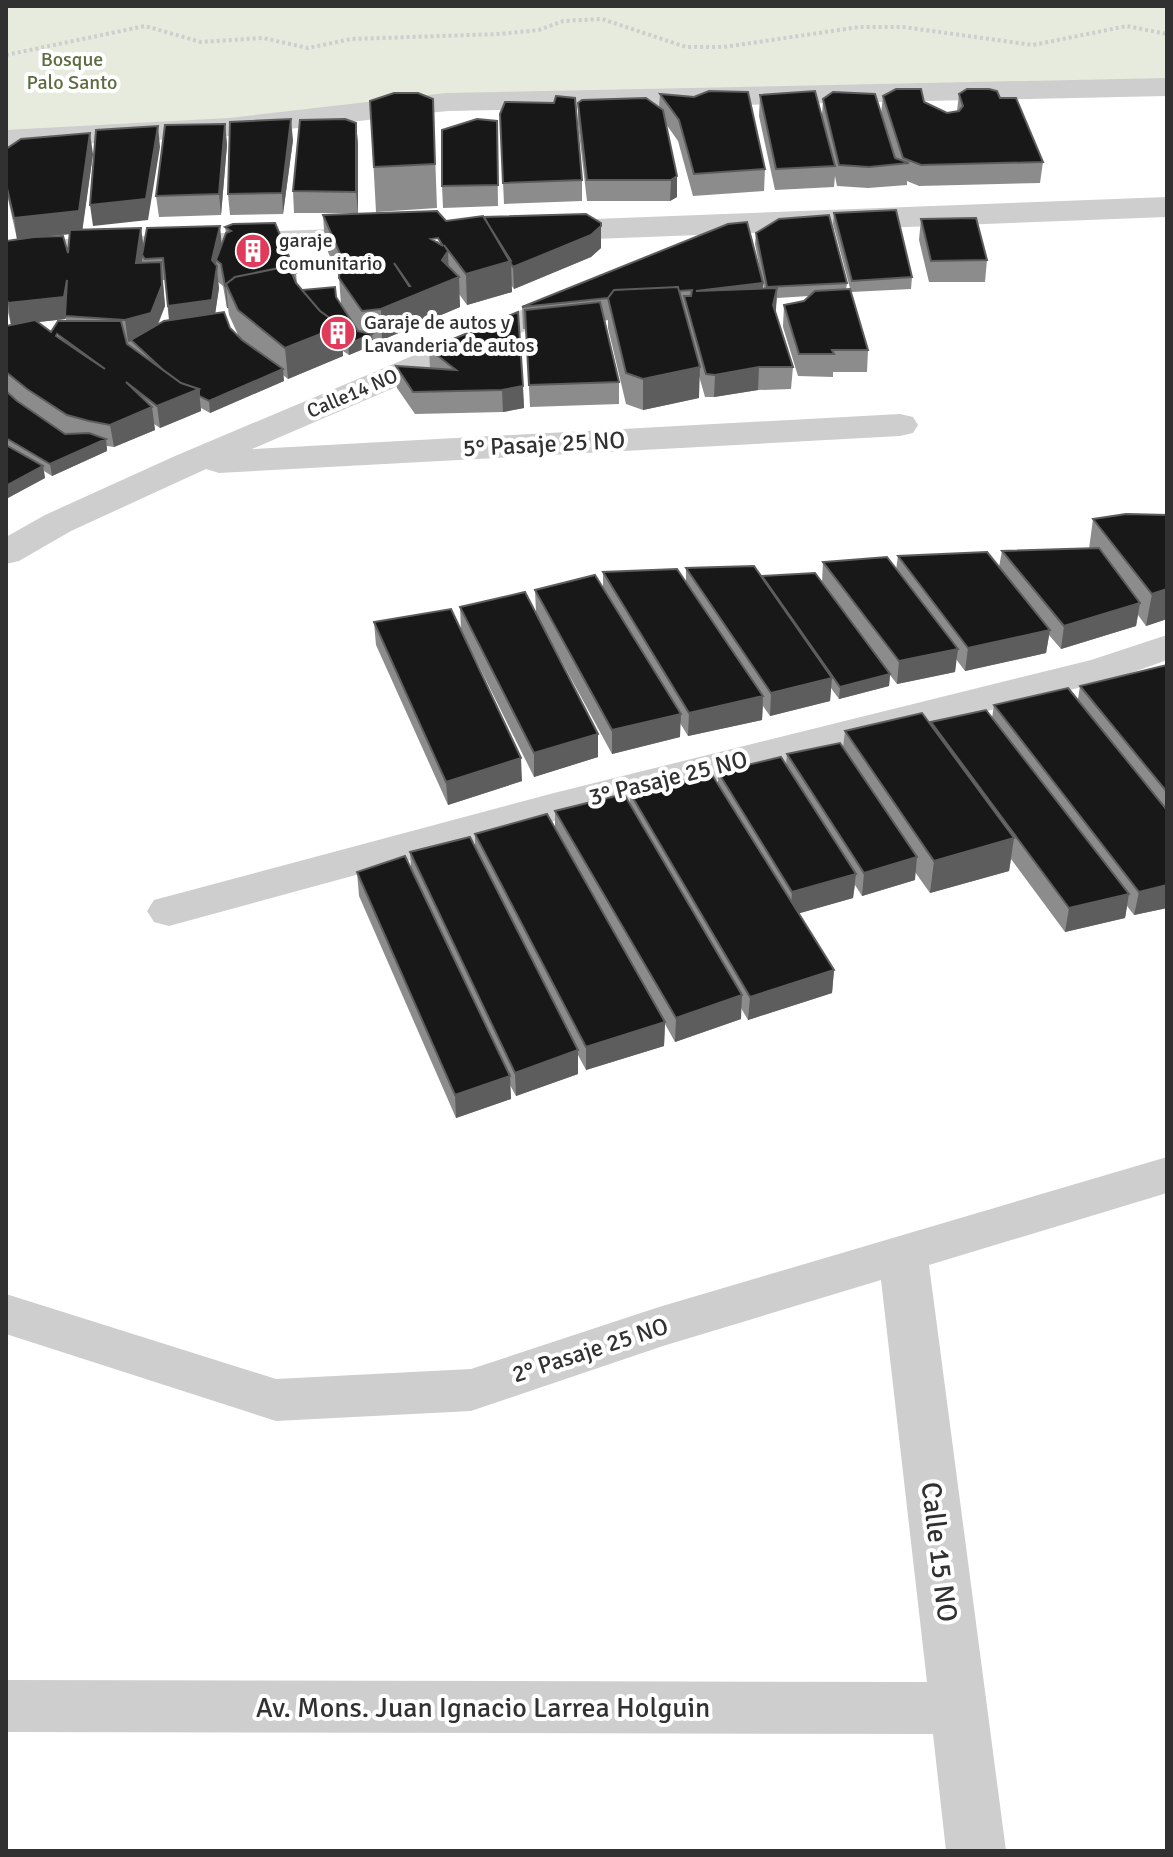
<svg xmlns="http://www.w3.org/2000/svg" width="1173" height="1857" font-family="Signika,sans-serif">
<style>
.green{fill:#e6ebdd}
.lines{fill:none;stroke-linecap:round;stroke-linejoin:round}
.path{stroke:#cecece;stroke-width:4;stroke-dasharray:3 3;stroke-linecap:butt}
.street{fill:#cecece;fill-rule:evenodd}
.wall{fill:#8c8c8c;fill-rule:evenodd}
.shaded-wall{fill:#5d5d5d}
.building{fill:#181818;stroke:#5d5d5d;stroke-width:2;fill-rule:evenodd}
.labels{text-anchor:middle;stroke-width:8;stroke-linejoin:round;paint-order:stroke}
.far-park-label{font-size:20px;fill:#5a6d3f;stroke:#fff}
.far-poi-label{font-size:20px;fill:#313131;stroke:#fff;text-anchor:start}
.far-street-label{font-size:20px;fill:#313131;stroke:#fff}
.street-label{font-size:24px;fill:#313131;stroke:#fff}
.near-street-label{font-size:28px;fill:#313131;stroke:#fff}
</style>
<rect width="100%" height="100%" fill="#fff"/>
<!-- green -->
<path class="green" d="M6 6H1167V87L641 101 339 117 6 141Z"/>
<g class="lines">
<!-- path -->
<path class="path" d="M6 55 145 26 201 42 263 38 308 48 351 39 499 34 539 30 563 21 602 19 686 47H724L859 27H903L1033 45 1127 26 1167 34"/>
<!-- street -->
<path class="street" d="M1167 78V96L446 111 229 136 6 148V130L229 118 446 93Z
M1167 197V217L542 241 531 238 526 231 531 224 542 221Z
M385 227 396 230 401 237 396 244 66 259 6 267V247L66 239Z
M576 287 588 290 593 297 588 304 252 449 900 414 913 417 918 425 913 433 900 436 219 473 206 469 71 531 19 561 6 564V537L45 515 175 456Z
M1167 635V660L1117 678 554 821 169 926 154 922 147 911 154 900 169 896 554 793 1091 660Z
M1167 1157V1193L929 1265 1006 1851H946L933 1734 6 1732V1680L927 1682 881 1280 663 1346 471 1411 276 1421 6 1334V1294L276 1379 471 1369 659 1307Z"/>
</g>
<!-- wall -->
<path class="wall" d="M660 94 765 169 764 191 693 196 678 141 666 124 677 176V197L670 201H587L578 124V103L659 107Z
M959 94 1000 98 1043 162 1040 183 919 186 907 181V185L868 188 837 186 835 176 834 187 775 190 759 116 760 95 822 115 823 99 881 114 883 96 924 102 947 113 957 111Z
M433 99 437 208 376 212 370 101Z
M500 114 582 180V201L504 204Z
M497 121 498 206 443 208 442 186Z
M356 123 358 144V213H294L293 191Z
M225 124 227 145 221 215 159 217 156 196Z
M293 140 283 214 230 215 228 194Z
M6 149 93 154 82 230 143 249 222 244 226 234 225 227 296 273 297 284 302 290 336 297 341 305 339 277 325 245 323 215 446 221 484 217 601 226V248L591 257 514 289 511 285 512 292 467 305 459 294 460 307 382 340 373 341V345L349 355 343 351V356L288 379 283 375 284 381 210 413 201 408V411L160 428 154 424 155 430 114 447 107 446V451L52 476 44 471 45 478 6 499V326L11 325 6 304V241L17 239 6 190ZM70 234 68 253 46 236ZM438 238 443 246 438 241H436L431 239ZM163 280H165L169 321 158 325 165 306ZM218 282 223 286 227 308H228L229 315 239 337 215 313 219 288ZM66 319V321L51 332 38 322ZM57 334 70 343H67L56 336Z
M834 213 912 277 911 289 851 292 833 224Z
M921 219 987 260 985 282H929L919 240Z
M756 233 847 283 846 290 868 350 867 372H833V377L798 376 783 327 784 305 804 301 809 296 777 298 775 313 793 367 791 389 758 390 714 397H705L699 376V398L643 410 626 404 608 328V320L604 321 619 382V404L530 407 526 329H523L522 307 763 283V289H764L755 244Z
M518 312 524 408 503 412 415 414 397 388 396 366 430 368 429 349Z
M1167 515V619L1146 626 1138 615 1136 626 1061 649 1049 635 1046 653 965 671 956 659 955 672 897 684 890 675 889 686 839 699 831 688 830 701 770 716 763 706 762 720 688 736 680 723V737L612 754 542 625 598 757 534 777 461 630 460 607 536 612 535 590 603 588V572L686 581V568L762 578V576L822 582 823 562 896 570 898 556 999 567 1002 551 1089 549 1093 519Z
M374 622 522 781 448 805 376 645Z
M1167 665V908L1134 915 1127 906 1125 918 1065 932 1011 859 1009 871 930 893 915 872V880L862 896 855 885 853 898 799 913 834 970 832 993 748 1020 741 1008V1019L675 1042 665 1024 664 1046 586 1070 578 1055V1074L516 1096 510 1085 511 1099 456 1118 359 896 357 872 411 869 410 852 475 847V834L555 829V811L630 805V793L718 784V772L786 765 787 754 843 748 845 731 931 724V722L992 718 994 705 1078 699 1080 686Z"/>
<!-- shaded-wall -->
<path class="shaded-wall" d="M291 119 293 140 283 214 282 193Z
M356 123 358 144V213L356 192Z
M225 124 227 145 221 215 219 194Z
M158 126 160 147 148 220 93 226 90 205Z
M90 133 93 154 82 233 17 239 14 218Z
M677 176V197L670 201 671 180Z
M220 226 222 247 216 260 219 288 214 322 170 328 168 306 212 260Z
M601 226V248L591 257 514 289 513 267Z
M141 228 144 249 138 284 136 263Z
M448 251 449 281 459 277 460 307 382 340 381 309 442 260Z
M511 261 512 292 467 305 466 274Z
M161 262 165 306 153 335 128 342 125 320Z
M67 280 70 302 67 319V316H65L66 319 11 325 8 303Z
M763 283 762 305 696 291Z
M225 286H226L228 308H227Z
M777 288 776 310 772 327 773 305Z
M341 326 343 356 288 379 285 348Z
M372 334 373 345 349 355 348 344Z
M700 367 699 398 643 410V379Z
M759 367 758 390 714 397 715 375Z
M283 369 284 381 210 413 209 401Z
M523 386 524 408 503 412 502 390Z
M199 389 201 411 160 428 157 406Z
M152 407 155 430 114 447 110 425Z
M106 439 107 451 52 476 50 464Z
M43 466 45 478 6 499V486Z
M1167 589V619L1146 626 1152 594Z
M1140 603 1136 626 1061 649 1064 626Z
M1050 630 1046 653 965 671 968 648Z
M958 649 955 672 897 684 899 661Z
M890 674 889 686 839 699 840 687Z
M832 678 830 701 770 716 771 693Z
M763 696 762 720 688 736 689 713Z
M681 714 680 737 612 754V730Z
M598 734V757L534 777V753Z
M521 758 522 781 448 805 446 782Z
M1014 838 1009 871 930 893 934 861Z
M917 857 915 880 862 896 864 873Z
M856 874 853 898 790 916 792 892Z
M1167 885V908L1134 915 1139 892Z
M1129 894 1125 918 1065 932 1069 908Z
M834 970 832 993 748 1020 750 997Z
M742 995 741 1019 675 1042 676 1018Z
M665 1022 664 1046 586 1070V1047Z
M578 1050V1074L516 1096 515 1073Z
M510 1076 511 1099 456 1118 455 1095Z"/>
<!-- building -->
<path class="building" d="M896 89H921L924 102 947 113 959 111 963 106 959 94 967 89H989L997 91 1000 98H1016L1043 162 921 165 903 158 883 96Z
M709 91 748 92 765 169 694 174 679 120 660 94 694 97Z
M815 91 835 166 776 169 760 95Z
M833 92 875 94 895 158 909 163 869 167 839 165 823 99Z
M394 93H418L433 99 435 164 374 167 370 101Z
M556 96 575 98 582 180 503 183 500 114 505 102 554 103Z
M646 98 663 110 677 176 671 180H587L578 103 582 100Z
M291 119 282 193 228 194 230 122Z
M345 119 356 123V192L293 191 300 120Z
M477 119 497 121 498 185 442 186V130Z
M225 124 219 194 156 196 165 125Z
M158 126 146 199 90 205 96 130Z
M90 133 79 211 14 218 6 184V149L21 139Z
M896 210 912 277 852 281 834 213Z
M437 211 446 221 483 216 511 261 466 274 444 245 448 251 442 260 459 277 381 309 362 311 339 278 341 256 323 215ZM438 238 443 246 431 239ZM394 263 410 286H409Z
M586 214 601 223V226L591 235 513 267 484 217Z
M829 215 847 283 767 287 756 233 779 219Z
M976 218 987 260 931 261 921 219Z
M747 222 763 283 696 291 777 288 773 305 793 367H759L715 375 706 374 684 296H691L692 290 679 291 678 287 614 290 608 298 522 307 728 224Z
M275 223 296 273 292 274 289 266 235 277 226 284 227 286H225L221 264 216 260 226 233 231 231 225 227 233 224Z
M220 226 212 260 217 266 212 300 168 306 163 258 145 259 142 255 147 228Z
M141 228 136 263 161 262 162 285 151 313 125 320 65 316 67 280 64 297 8 303 6 297V241L34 237 63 236 68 253 70 230Z
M289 266 296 283 320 311 341 326 285 348 238 310 226 284 235 277Z
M335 287 336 297 358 331 372 334 348 344 342 339 341 326 320 311 302 290Z
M678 287 700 367 643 379 626 373 608 298 614 290Z
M850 289 868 350H832L834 354H799L784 305 804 301 815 291Z
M600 302 619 382 529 385 525 310Z
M224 312 230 328 242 340 283 369 209 401 199 396V389L181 383 162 369 131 340 164 321Z
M518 312 523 386 502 390 413 392 396 366 456 370 429 349Z
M35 320 51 332 58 321H121L127 344 181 383 199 389 157 406 126 382 152 407 110 425 89 421 67 415 27 389 6 372V326ZM57 334 105 369 84 355 56 336Z
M6 391 17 401 65 434 89 433 106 439 50 464 6 438Z
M6 445 43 466 6 486Z
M1126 514 1167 515V589L1152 594 1093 519Z
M1099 548 1140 603 1064 626 1002 551Z
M987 552 1050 630 968 648 898 556Z
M887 557 958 649 899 661 823 562Z
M754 566 832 678 771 693 686 568Z
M677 569 763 696 689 713 603 572Z
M815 573 890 674 840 687 762 576Z
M595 575 681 714 612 730 535 590Z
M525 592 598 734 534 753 460 607Z
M451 609 521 758 446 782 374 622Z
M1167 665V792L1080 686Z
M1068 688 1167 810V885L1139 892 994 705Z
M986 710 1129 894 1069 908 931 722Z
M922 713 1014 838 934 861 845 731Z
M840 743 917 857 864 873 787 754Z
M781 757 856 874 792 892 718 772Z
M711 773 834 970 750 997 630 793Z
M624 794 742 995 676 1018 555 811Z
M547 814 665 1022 586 1047 475 834Z
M470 837 578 1050 515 1073 410 852Z
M405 856 510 1076 455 1095 357 872Z"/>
<!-- icons -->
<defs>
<symbol id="building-disc" viewBox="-11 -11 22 22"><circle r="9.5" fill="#e13b5b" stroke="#fff"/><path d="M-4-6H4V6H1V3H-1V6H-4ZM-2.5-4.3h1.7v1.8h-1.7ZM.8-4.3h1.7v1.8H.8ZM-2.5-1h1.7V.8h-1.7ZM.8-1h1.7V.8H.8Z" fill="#fff"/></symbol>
</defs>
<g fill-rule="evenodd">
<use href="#building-disc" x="233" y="231" width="40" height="40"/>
<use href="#building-disc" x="318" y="313" width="40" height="40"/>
</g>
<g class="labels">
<!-- far-park labels -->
<g class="far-park-label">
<text x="72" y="66">Bosque<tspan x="72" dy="23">Palo Santo</tspan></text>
</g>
<!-- far-poi labels -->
<g class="far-poi-label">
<text x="279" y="247">garaje<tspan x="279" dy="23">comunitario</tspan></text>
<text x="364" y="329">Garaje de autos y<tspan x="364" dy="23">Lavanderia de autos</tspan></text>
</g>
<!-- far-street labels -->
<g class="far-street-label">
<text transform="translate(352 393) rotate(-23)" y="7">Calle14 NO</text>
</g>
<!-- street labels -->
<g class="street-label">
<text transform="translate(544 444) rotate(-3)" y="8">5° Pasaje 25 NO</text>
<text transform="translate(668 778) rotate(-14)" y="8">3° Pasaje 25 NO</text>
<text transform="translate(590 1350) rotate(-18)" y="8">2° Pasaje 25 NO</text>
</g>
<!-- near-street labels -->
<g class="near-street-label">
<text transform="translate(940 1552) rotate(83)" y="10">Calle 15 NO</text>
<text x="483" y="1717">Av. Mons. Juan Ignacio Larrea Holguin</text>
</g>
</g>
<!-- border -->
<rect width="1173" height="1857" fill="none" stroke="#313131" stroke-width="16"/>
</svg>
